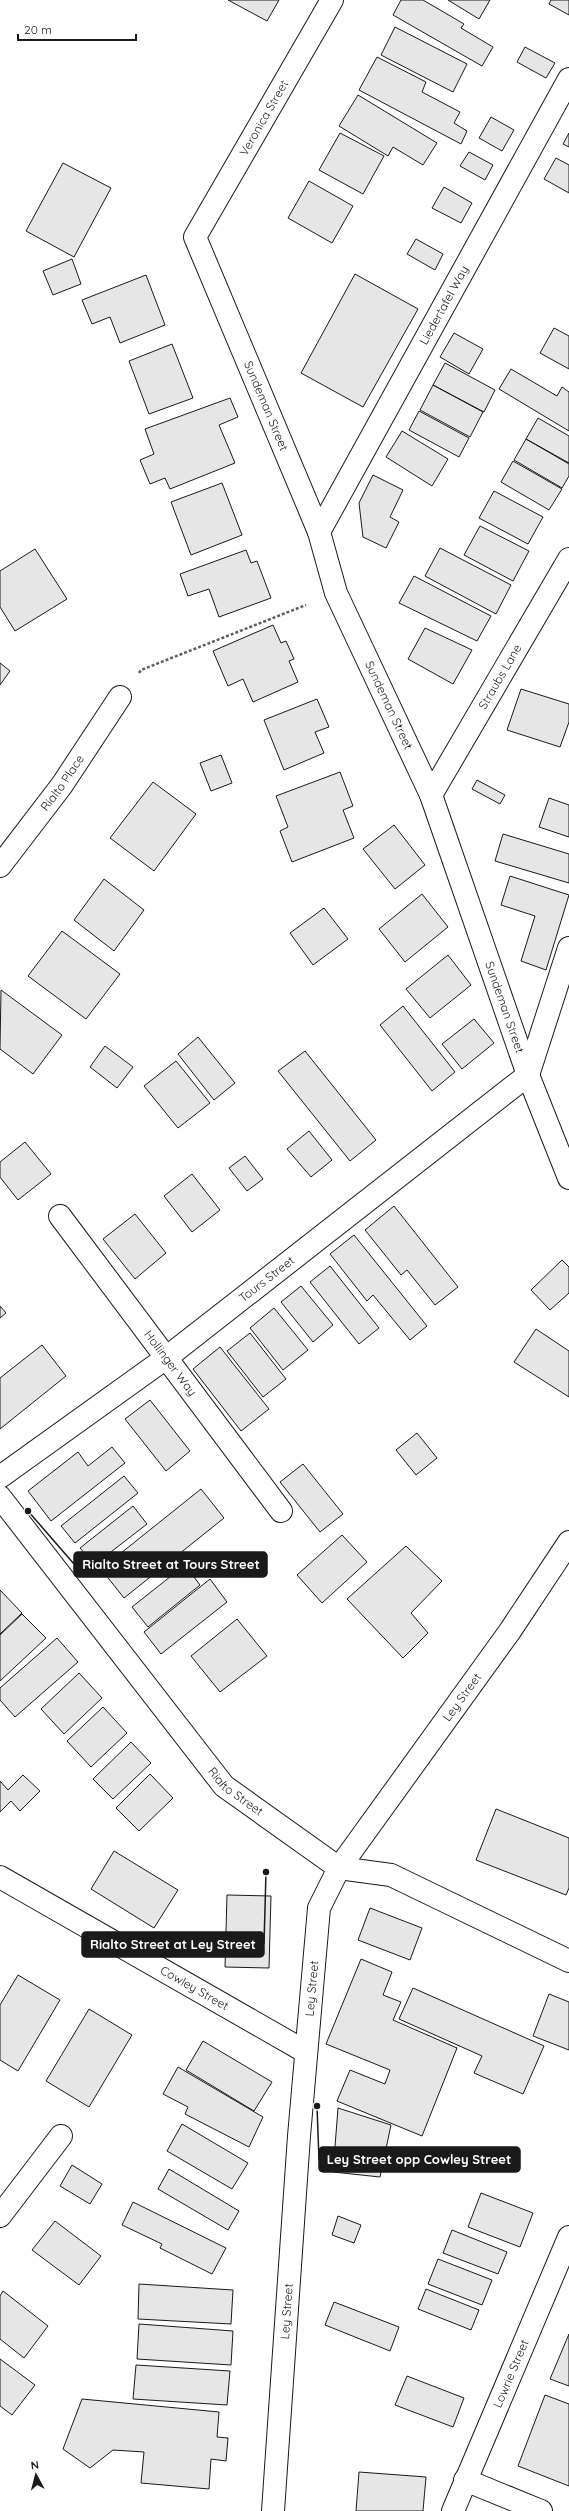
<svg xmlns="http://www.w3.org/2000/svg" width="569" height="2511" font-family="Quicksand,sans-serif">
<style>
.building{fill:#e6e6e6;stroke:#1a1a1a}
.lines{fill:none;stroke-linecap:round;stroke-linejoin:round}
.minor-casing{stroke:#1a1a1a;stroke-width:24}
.path{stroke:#5f5f5f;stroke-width:2.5;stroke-dasharray:3 2;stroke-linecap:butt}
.minor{stroke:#fff;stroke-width:22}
.labels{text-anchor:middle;stroke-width:3;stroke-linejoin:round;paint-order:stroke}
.street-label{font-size:12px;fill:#1a1a1a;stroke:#fff}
.leader{fill:none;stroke:#1a1a1a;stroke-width:1.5}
.callout-dot{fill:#1a1a1a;stroke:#fff;stroke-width:1.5}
.callout{fill:#1a1a1a;stroke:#1a1a1a;stroke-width:1.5}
.callout-label{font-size:13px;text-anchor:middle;font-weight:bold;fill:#fff}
</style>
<rect width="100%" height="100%" fill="#fff"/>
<!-- building -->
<path class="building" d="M228 0H279L267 21Z
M401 0H423L464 24 461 28 493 47 482 66 393 15Z
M448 0H490L479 19Z
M551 0H569V15L549 4Z
M395 27 467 64 453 92 381 55Z
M525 47 555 63 546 78 517 62Z
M377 57 426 82 422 92 460 112 454 123 467 131 461 144 359 90Z
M358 95 437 143 423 165 393 147 388 156 339 126Z
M491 117 514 130 502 151 479 138Z
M340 133 384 156 363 194 319 170Z
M569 133V147L563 144Z
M469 152 493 165 485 180 460 166Z
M556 158 569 165V193L544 179Z
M63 163 111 188 74 257 26 231Z
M309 181 353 206 332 243 288 218Z
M444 187 472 203 461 223 432 208Z
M416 239 443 254 435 270 407 254Z
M72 259 81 284 53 295 43 271Z
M355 274 418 309 363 407 301 373Z
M146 275 165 325 120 343 110 317 92 324 82 300Z
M554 328 569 336V369L540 353Z
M454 333 483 349 469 374 440 357Z
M172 344 193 398 149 414 129 361Z
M445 363 495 390 484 412 433 385Z
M511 369 557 396 562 387 569 392V431L499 389Z
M433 385 483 412 470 437 420 410Z
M230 398 238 417 219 425 235 463 170 489 165 478 150 484 140 460 154 454 145 429Z
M419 411 469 438 459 457 409 430Z
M538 418 569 436V463L526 439Z
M402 431 448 459 432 486 386 457Z
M526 439 569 464V476L562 488 514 460Z
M513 461 562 489 549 510 501 482Z
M373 475 403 490 390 517 399 522 386 548 363 537 359 503Z
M222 483 242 535 191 555 171 502Z
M494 491 543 517 528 544 479 518Z
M480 526 529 551 513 581 464 555Z
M440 548 511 585 496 614 425 576Z
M35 549 67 599 15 631 0 607V571Z
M246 550 251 563 257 561 271 598 219 617 209 589 188 596 180 574Z
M414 576 491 616 477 641 399 603Z
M273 625 281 643 286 641 294 659 289 661 298 682 253 702 243 679 228 686 213 651Z
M425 628 472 650 453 684 408 659Z
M0 663 10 671 0 685Z
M521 689 569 704V722L560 747 507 730Z
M317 699 329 727 315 732 324 753 284 770 264 720Z
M221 755 232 783 211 791 200 763Z
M340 772 353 806 343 810 354 838 292 862 280 831 288 827 276 796Z
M477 780 505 795 500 804 472 789Z
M153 782 196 814 154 871 110 838Z
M549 798 569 805V837L539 827Z
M394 825 425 865 395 889 363 849Z
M503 834 569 854V883L495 861Z
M510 876 569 895 546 970 521 961 535 916 501 905Z
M104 879 144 910 114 951 74 920Z
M422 894 448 927 405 962 379 929Z
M324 908 348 939 313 965 290 933Z
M62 931 120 974 86 1019 28 976Z
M448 955 471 985 430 1018 406 989Z
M1 990 62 1035 33 1074 0 1049Z
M403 1006 455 1072 432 1091 380 1025Z
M474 1019 494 1043 462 1069 442 1044Z
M198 1037 235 1083 214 1100 178 1054Z
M105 1046 133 1067 117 1088 90 1067Z
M305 1051 376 1140 350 1161 278 1071Z
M176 1061 210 1103 178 1128 144 1086Z
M309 1131 332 1160 311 1177 287 1149Z
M25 1142 51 1174 18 1200 0 1177V1162Z
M245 1156 263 1179 247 1191 229 1168Z
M192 1174 220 1210 192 1232 164 1196Z
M394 1206 458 1287 435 1305 407 1270 401 1275 365 1230Z
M135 1214 166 1253 135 1279 103 1239Z
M354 1235 427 1326 410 1340 373 1295 367 1301 330 1254Z
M562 1260 569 1267V1293L550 1310 531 1290Z
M330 1266 379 1328 359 1344 310 1282Z
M301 1286 333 1325 313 1342 281 1302Z
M0 1306 6 1313 0 1318Z
M274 1308 308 1350 283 1370 250 1328Z
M536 1329 569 1351V1397L514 1362Z
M250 1333 286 1379 263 1397 227 1351Z
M42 1345 66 1376 0 1429V1378Z
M220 1347 269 1409 241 1431 193 1369Z
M150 1400 190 1451 166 1471 125 1419Z
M417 1433 437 1458 416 1475 396 1450Z
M112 1447 125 1463 51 1521 28 1491 78 1452 88 1466Z
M303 1464 343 1514 320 1532 280 1482Z
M124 1476 138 1493 75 1543 61 1526Z
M201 1489 224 1518 124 1598 101 1569Z
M133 1506 147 1524 94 1565 80 1548Z
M342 1535 367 1562 322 1603 297 1575Z
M406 1546 442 1581 411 1613 428 1633 403 1658 347 1599Z
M185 1565 200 1585 148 1627 132 1607Z
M210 1579 227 1602 161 1654 144 1632Z
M0 1590 22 1613 0 1634Z
M22 1614 46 1638 0 1681V1635Z
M237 1619 267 1656 220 1692 191 1656Z
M57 1638 78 1662 15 1717 0 1700V1688Z
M79 1673 102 1698 64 1734 41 1709Z
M103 1707 127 1733 91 1767 67 1741Z
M131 1742 151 1763 113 1799 93 1779Z
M150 1774 173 1798 139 1831 116 1808Z
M23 1775 40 1791 20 1811 11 1801 0 1812V1781L8 1790Z
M496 1809 569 1838V1888L566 1895 476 1860Z
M114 1851 178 1890 154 1928 91 1889Z
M227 1895 271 1896 269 1968 225 1967Z
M370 1908 422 1928 410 1960 358 1940Z
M361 1959 392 1972 383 1995 401 2002 393 2020 457 2048 422 2136 337 2101 350 2070 385 2084 390 2070 326 2044Z
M18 1975 60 2000 18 2071 0 2060V2005Z
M413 1988 544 2046 523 2094 474 2073 482 2056 399 2019Z
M549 1994 569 2002V2050L533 2036Z
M89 2009 132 2035 89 2107 46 2081Z
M203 2041 272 2082 254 2111 186 2070Z
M178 2067 263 2117 249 2147 185 2114 188 2107 163 2094Z
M338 2108 391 2125 380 2177 333 2172Z
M182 2124 248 2163 232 2189 167 2151Z
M72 2165 102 2184 90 2204 60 2186Z
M169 2169 239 2211 228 2230 158 2189Z
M481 2193 533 2213 520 2247 468 2227Z
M133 2202 226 2248 212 2274 160 2248 162 2244 122 2225Z
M338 2216 361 2225 354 2243 332 2235Z
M55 2221 101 2256 79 2285 32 2250Z
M452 2230 507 2252 498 2274 443 2253Z
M438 2259 492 2280 482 2305 428 2284Z
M139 2284 233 2290 231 2324 138 2319Z
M426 2289 479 2310 471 2330 418 2309Z
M3 2291 48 2326 24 2358 0 2339V2296Z
M334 2302 399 2327 390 2351 325 2325Z
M139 2324 233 2331 231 2365 137 2359Z
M569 2334V2386L550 2379Z
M0 2359 35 2385 12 2415 0 2406Z
M136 2365 230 2371 227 2405 133 2399Z
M407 2376 464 2398 453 2427 395 2405Z
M545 2395 569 2404V2486L518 2466Z
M82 2399 219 2412 217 2437 228 2438 226 2461 211 2459 209 2489 141 2483 144 2452 113 2450 90 2468 63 2449Z
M359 2472 426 2477 423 2511H356Z"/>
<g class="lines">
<defs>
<g id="minor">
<path id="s1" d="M332 0 195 237 319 532 336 593 431 795 528 1075 569 1178"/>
<path id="s2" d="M319 532 569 79"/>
<path id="s3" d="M431 795 569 559"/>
<path id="s4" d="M0 866 62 785 120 697"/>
<path id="s5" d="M60 1216 281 1511"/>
<path id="s6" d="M0 1477 166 1358 528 1075 569 948"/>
<path id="s7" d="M0 1497 224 1786 339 1868 391 1875 569 1961"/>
<path id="s8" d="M0 1877 306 2052"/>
<path d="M0 2216 61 2136"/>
<path d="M465 2480 541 2511"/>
<path id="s9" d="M273 2511 299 2136 319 1908 339 1868 510 1631 569 1542"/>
<path id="s10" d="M453 2511 569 2237"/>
</g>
</defs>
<!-- minor casing -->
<use href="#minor" class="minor-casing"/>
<!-- path -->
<path class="path" d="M139 673 141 670 306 605"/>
<!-- minor -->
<use href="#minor" class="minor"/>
</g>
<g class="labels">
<!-- street labels -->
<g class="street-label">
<text transform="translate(264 118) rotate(-60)" y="4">Veronica Street</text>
<text dy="4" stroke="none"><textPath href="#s2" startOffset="259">Liedertafel Way</textPath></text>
<text dy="4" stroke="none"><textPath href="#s1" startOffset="457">Sundeman Street</textPath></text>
<text dy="4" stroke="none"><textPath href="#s3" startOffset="137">Straubs Lane</textPath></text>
<text dy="4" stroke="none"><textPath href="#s1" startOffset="781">Sundeman Street</textPath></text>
<text dy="4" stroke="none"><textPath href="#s4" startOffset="104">Rialto Place</textPath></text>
<text dy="4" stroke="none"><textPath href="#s1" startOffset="1105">Sundeman Street</textPath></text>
<text dy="4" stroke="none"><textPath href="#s6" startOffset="332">Tours Street</textPath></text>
<text dy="4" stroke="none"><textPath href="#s5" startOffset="184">Hollinger Way</textPath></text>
<text dy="4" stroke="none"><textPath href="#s9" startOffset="860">Ley Street</textPath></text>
<text dy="4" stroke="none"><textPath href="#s7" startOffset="378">Rialto Street</textPath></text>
<text dy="4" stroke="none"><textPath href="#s8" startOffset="224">Cowley Street</textPath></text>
<text dy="4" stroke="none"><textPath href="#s9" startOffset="524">Ley Street</textPath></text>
<text dy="4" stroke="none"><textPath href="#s9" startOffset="200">Ley Street</textPath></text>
<text dy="4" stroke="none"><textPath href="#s10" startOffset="149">Lowrie Street</textPath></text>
</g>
</g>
<!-- callouts -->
<path class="leader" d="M28 1511L74 1564M266 1872L264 1944M317 2106L319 2160"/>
<g class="callout-dot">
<circle cx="28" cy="1511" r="4"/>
<circle cx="266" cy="1872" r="4"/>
<circle cx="317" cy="2106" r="4"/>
</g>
<g class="callout">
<rect x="74" y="1552" width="193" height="25" rx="4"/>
<rect x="82" y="1932" width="182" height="25" rx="4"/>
<rect x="319" y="2147" width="201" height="25" rx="4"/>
</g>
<g class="callout-label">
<text x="171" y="1569">Rialto Street at Tours Street</text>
<text x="173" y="1949">Rialto Street at Ley Street</text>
<text x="419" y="2164">Ley Street opp Cowley Street</text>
</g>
<!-- north arrow -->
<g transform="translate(36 2475) rotate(353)" stroke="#ffffff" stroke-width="3" paint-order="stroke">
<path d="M0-3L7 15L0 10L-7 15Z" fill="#1a1a1a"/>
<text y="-6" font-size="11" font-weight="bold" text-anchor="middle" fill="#1a1a1a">N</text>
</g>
<!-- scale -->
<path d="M18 34v6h118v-6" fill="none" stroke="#1a1a1a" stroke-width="2"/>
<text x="24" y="34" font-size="12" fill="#1a1a1a" stroke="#ffffff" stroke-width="3" paint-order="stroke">20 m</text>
</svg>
